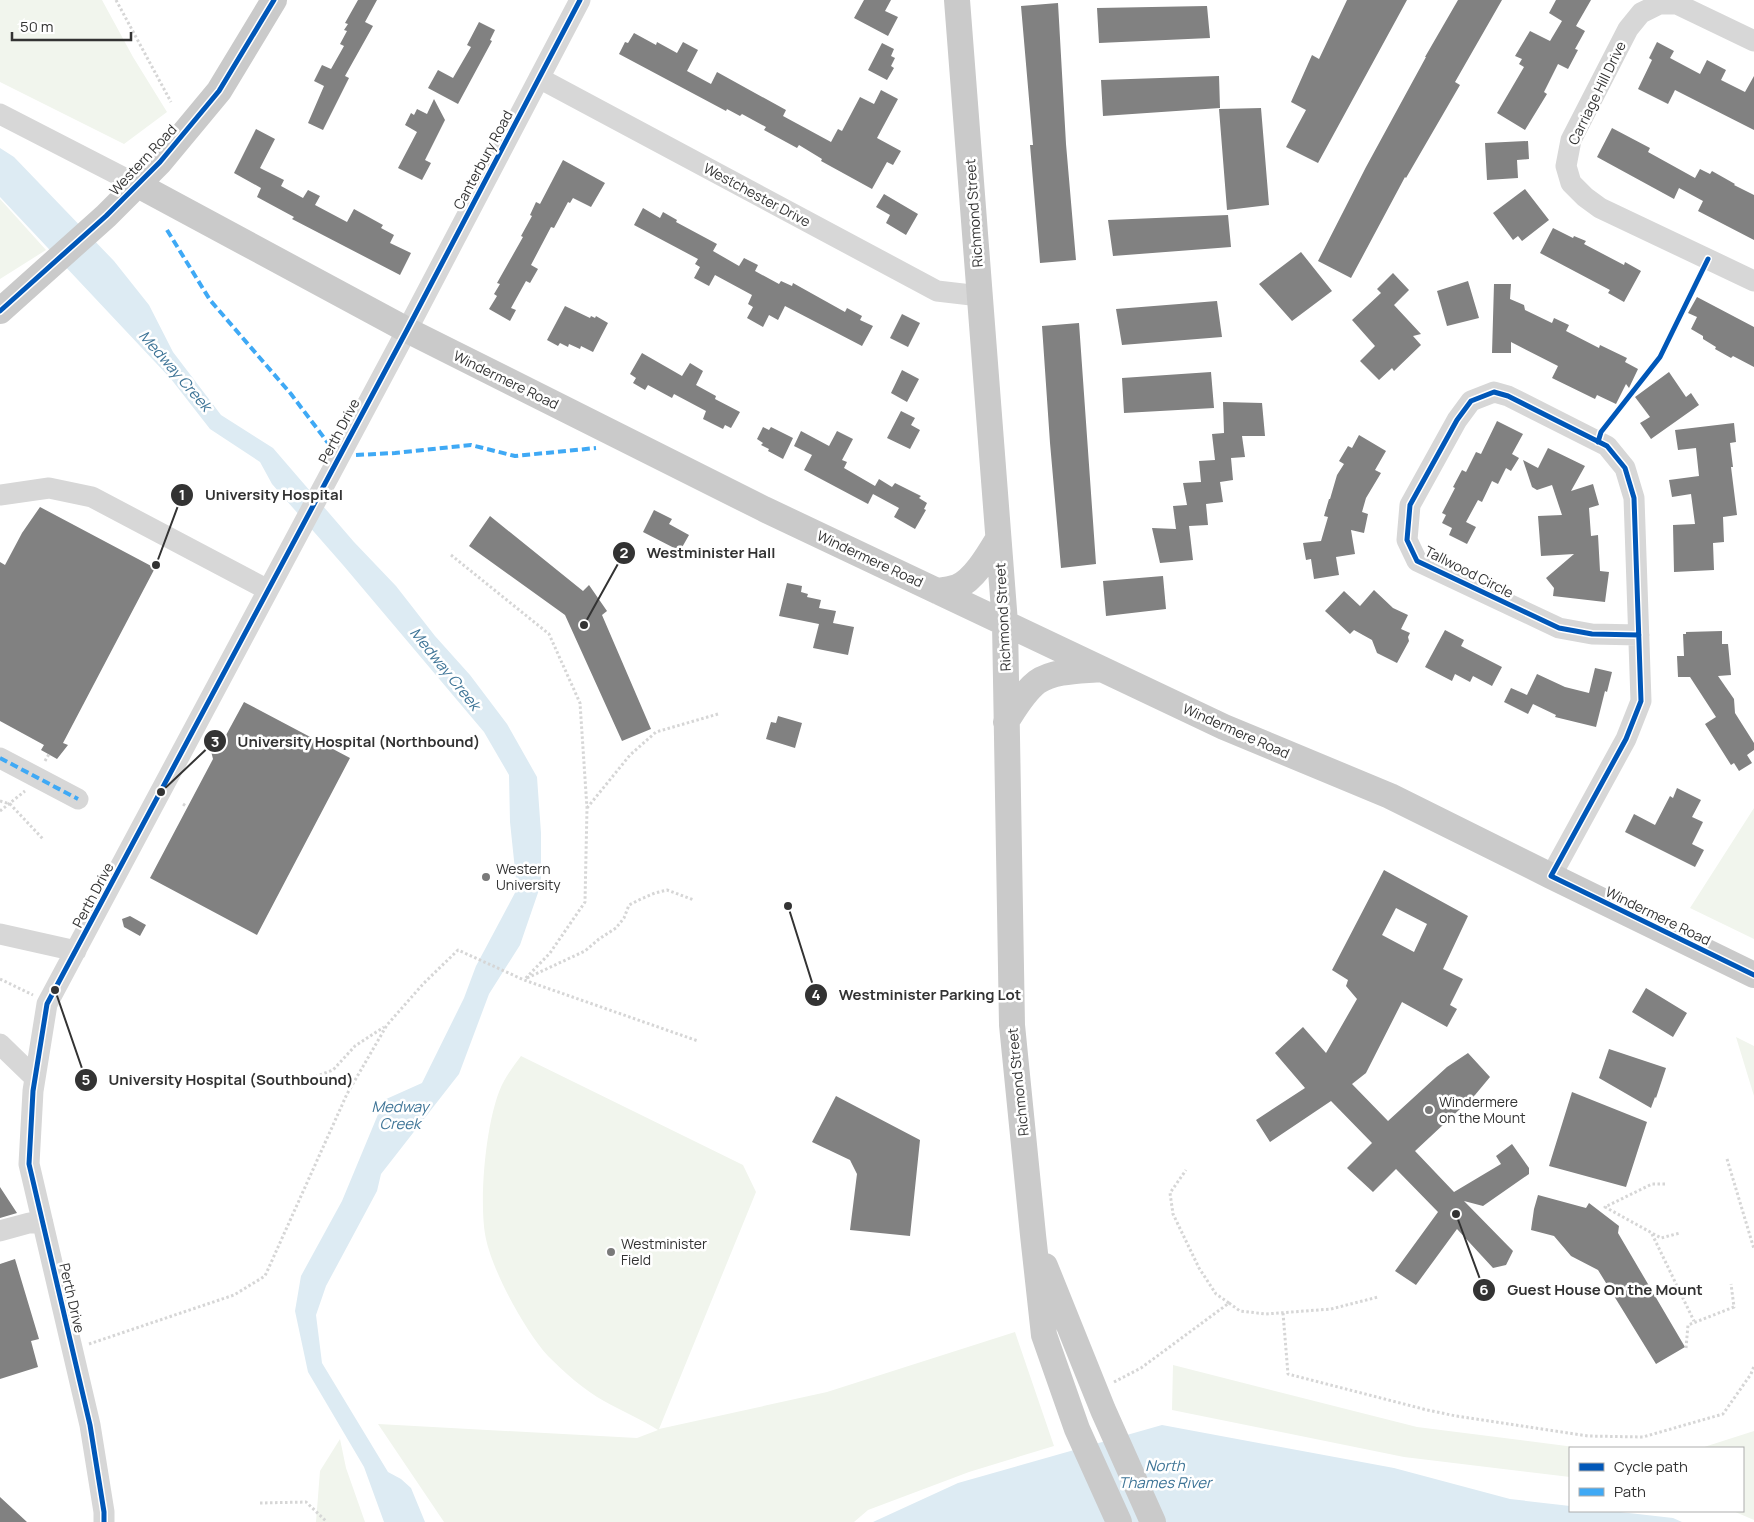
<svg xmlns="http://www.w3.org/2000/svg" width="1754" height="1522" font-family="Manrope,sans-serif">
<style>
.green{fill:#f1f5ed}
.water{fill:#ddebf3}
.building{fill:#818181;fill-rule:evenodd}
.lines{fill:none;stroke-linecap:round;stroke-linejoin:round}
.path{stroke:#d6d6d6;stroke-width:3;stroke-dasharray:2.5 2.5;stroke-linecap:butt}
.minor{stroke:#d7d7d7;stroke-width:21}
.major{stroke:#cacaca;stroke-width:26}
.quiet{stroke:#3fa9f5;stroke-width:4;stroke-dasharray:8 4;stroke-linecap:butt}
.cycleway-casing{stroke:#fff;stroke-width:8}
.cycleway{stroke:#0057b8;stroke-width:5}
.poi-dot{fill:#7a7a7a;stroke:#fff;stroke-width:2}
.labels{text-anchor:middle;stroke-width:5;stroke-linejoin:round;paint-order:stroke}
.street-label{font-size:14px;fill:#333;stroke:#fff}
.poi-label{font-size:14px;fill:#333;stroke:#fff;text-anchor:start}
.water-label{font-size:15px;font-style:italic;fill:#3f7597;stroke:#fff}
.leader{fill:none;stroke:#333;stroke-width:2}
.callout-dot{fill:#333;stroke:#fff;stroke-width:2}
.mark-label{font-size:15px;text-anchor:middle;font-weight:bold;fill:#fff}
.callout-label{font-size:15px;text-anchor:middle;font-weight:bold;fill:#333;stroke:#fff;stroke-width:5;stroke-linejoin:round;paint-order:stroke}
</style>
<rect width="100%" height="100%" fill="#fff"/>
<!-- green -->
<path class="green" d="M0 0H102L133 57 167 112 124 144 0 82Z
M0 199 46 250 0 279Z
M1754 808V939L1690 908Z
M1736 1037 1754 1046V1096Z
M521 1056 743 1165 756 1192 659 1429 827 1392 1015 1332 1054 1446 969 1472 868 1510 854 1522H444L378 1424 637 1438 658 1430C641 1419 622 1411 604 1401 585 1391 563 1371 548 1356 525 1331 493 1272 486 1239 478 1203 486 1113 504 1081 509 1072 515 1064 521 1056Z
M1173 1365 1417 1427 1582 1448H1570V1477L1404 1457 1172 1410Z
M1754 1431V1520L1733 1511H1743V1448H1701Z
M340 1439 346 1468 365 1522H316L320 1471Z"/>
<!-- water -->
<path class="water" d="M0 148 14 157 114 261 149 305 173 352 221 415 273 448 354 542 396 586 435 636 470 675 507 724 537 777 541 833V884L520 945 489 994 459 1074 381 1174 377 1191 326 1286 316 1315 322 1363 388 1472 401 1479 411 1488 425 1522H384L364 1467 308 1372 295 1311 301 1276 342 1201 384 1100 422 1083 464 998 476 966 517 889 510 822 509 775 484 732 343 565 272 484 260 462 210 429 171 379 0 197Z
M1162 1425 1394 1468 1510 1499 1570 1506V1511H1611L1673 1518 1682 1522H873L958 1483Z"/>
<!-- building -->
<path class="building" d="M358 0H377L365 22 373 26 345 76 349 78 323 130 308 123 324 86 314 81 322 65 331 69 344 46 340 44 347 31 344 30 348 24 345 23Z
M864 0H891L885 11 898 17 888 36 854 18Z
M1347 0H1407L1318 163 1286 147 1306 110 1291 102 1312 55 1319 59Z
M1458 0H1502L1455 82 1460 85 1406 178 1405 177 1351 278 1318 261 1366 167 1426 57H1425Z
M1556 0H1591L1576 26 1585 31 1575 49 1578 50 1568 69 1558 64 1544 92 1547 94 1525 130 1497 113 1524 67 1519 64 1522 59 1515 56 1530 31 1550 41 1562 21 1549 13Z
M1058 3 1066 144 1076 260 1040 263 1030 145H1033L1021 6Z
M1207 6 1210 38 1099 43 1097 8Z
M479 22 495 30 490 40 492 41 458 104 428 88 438 70 453 78 471 47 467 45Z
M634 33 656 45 657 42 677 53 683 42 698 50 687 71 711 84 717 72 786 110 783 116 831 142 838 129 842 131 860 97 874 104 881 90 898 99 877 138 901 151 893 165 887 162 872 189 821 161 822 159 799 145 797 148 764 130 766 127 742 114 740 116 727 109 726 111 619 54 625 42 628 43Z
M1657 42 1674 51 1670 58 1700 74 1707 60 1726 70 1721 80 1745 92 1754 76V130L1675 90 1668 104 1638 89 1652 60 1649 58Z
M882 43 894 49 891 56 895 58 891 66 894 68 887 80 868 70Z
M1219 76 1220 108 1103 116 1101 80Z
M434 99 445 120 425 160 431 163 422 180 398 168 417 132 405 125 411 113 414 115 417 109 427 114Z
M1261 108 1269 205 1227 210 1219 109Z
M1612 128 1650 148 1648 152 1695 178 1700 169 1710 174 1712 171 1735 184 1734 185 1754 195V240L1698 211 1703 201 1679 188 1674 199 1597 157Z
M256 129 275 139 260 168 284 180 281 186 303 198 308 190 320 196 315 205 347 222 354 209 383 225 381 228 394 235 390 243 411 253 400 275 292 219 294 217 257 197 261 188 234 173Z
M1528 141 1529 159 1517 160 1518 178 1487 180 1485 143Z
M563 160 605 183 591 207 573 198 570 203 568 202 554 228 551 227 531 265 538 269 530 283 526 281 511 308 516 310 510 321 489 309 497 296 494 294 500 284 497 283 523 237 521 236 532 216 530 215 536 202 540 204Z
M1525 189 1549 220 1522 241 1518 236 1513 240 1493 213Z
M884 194 918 214 906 235 886 223 890 215 876 207Z
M643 208 660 218 663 212 677 220 676 222 717 244 713 251 739 266 744 258 758 265 755 271 779 284 781 281 792 286 793 283 845 312 847 308 862 316 860 320 873 326 862 346 785 306 778 320 769 315 763 327 747 318 753 307 748 304 752 295 715 275 709 286 694 278 700 267 695 264 698 259 634 225Z
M1228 215 1231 247 1113 256 1108 220Z
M1553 228 1573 238 1574 236 1586 241 1584 244 1624 265 1625 262 1641 271 1624 302 1608 293 1610 290 1540 253Z
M1301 252 1332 291 1292 321 1259 284Z
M1393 273 1409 290 1394 305 1421 334 1413 336 1421 345 1394 371 1392 368 1379 380 1360 361 1375 346 1352 320 1381 293 1377 289Z
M1468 281 1479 318 1447 326 1437 291Z
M1494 284H1511L1510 299 1524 305 1525 310 1552 323 1554 318 1569 325 1566 331 1599 348 1600 345 1627 358 1625 362 1638 369 1629 388 1626 384 1616 404 1597 395 1595 399 1552 378 1558 366 1511 342V353H1492Z
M1697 297 1754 327V367L1733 356 1731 358 1715 349 1716 347 1703 339V336L1691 329 1697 317 1688 313Z
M1217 301 1222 337 1122 345 1116 309Z
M565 306 590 318 591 316 595 318 596 316 608 323 593 352 581 346 580 349 569 344 568 347 560 343 558 346 547 340Z
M902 314 920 323 908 347 890 338Z
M1079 323 1096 564 1061 568 1050 443 1042 326Z
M642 353 682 376 690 363 703 371 696 385 716 396 715 399 740 412 731 428 725 425 723 429 703 419 706 411 674 394 672 398 648 385 645 390 633 383 636 378 630 374Z
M902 370 919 379 907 402 891 393Z
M1211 372 1214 408 1124 413 1122 378Z
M1669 372 1686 397 1691 393 1699 405 1651 439 1640 423 1650 417 1635 397Z
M1223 402 1262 403 1265 436H1242L1245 457 1231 458 1233 480 1220 482 1223 502 1206 504 1208 525 1189 526 1193 560 1160 563 1152 528 1176 529 1173 506 1187 505 1183 483 1201 482 1199 461 1215 460 1212 434 1224 433Z
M901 411 915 418 911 425 920 430 910 449 887 438Z
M1497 421 1523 434 1512 454 1519 458 1511 471 1506 468 1498 484 1492 481 1482 502 1478 500 1466 522 1476 527 1467 544 1449 535 1452 528 1442 523 1446 515 1442 513 1455 488 1453 487 1462 470 1466 472 1476 452 1481 454Z
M1734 423 1736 442 1730 443 1733 467H1731L1737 515 1723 517 1724 542 1713 543 1714 570 1674 572 1673 525 1695 524 1691 494 1672 497 1669 480 1699 476 1696 448 1678 450 1675 430Z
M763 427 769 430 771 427 793 438 783 459 768 451 769 449 761 445 763 443 757 439Z
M801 431 829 446 837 431 853 439 842 460 847 462 844 468 875 486 879 479 892 487 895 483 921 496 919 498 927 503 924 509 926 510 915 529 894 517 899 508 873 494 868 504 804 470 812 455 794 446Z
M1359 435 1386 451 1375 470 1381 473 1366 498 1362 512 1368 514 1364 533 1351 530 1355 554 1336 557 1339 575 1314 579 1311 559 1306 560 1303 543 1321 541 1328 517 1324 516 1329 499H1330L1337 475 1344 464 1339 461 1348 446 1352 448Z
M1548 448 1585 466 1571 491 1593 484 1599 505 1589 508 1591 536 1598 535 1600 571 1609 572 1605 602 1553 596 1554 588 1546 578 1574 554 1541 556 1538 516 1562 515 1552 485 1537 490 1532 487 1523 460 1538 468Z
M40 507 155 568 63 743 68 745 57 759 41 750 44 745 0 721V562L5 565 22 533Z
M654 510 672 519 669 524 689 535 680 551 643 532Z
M490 516 583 591 589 585 607 611 602 615 651 729 622 741 565 615 469 546Z
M1163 576 1166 609 1106 616 1103 581Z
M787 583 802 586 801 592 808 594 807 597 821 600 819 608 836 611 833 623 854 627 848 655 813 648 819 624 779 616Z
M1374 590 1393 608 1408 615 1401 629 1410 633 1408 637 1409 641 1397 663 1377 653 1372 640 1354 630 1350 634 1325 611 1344 591 1360 606Z
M1445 630 1464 640 1461 646 1502 667 1492 686 1473 676 1470 682 1455 674 1452 681 1425 667Z
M1722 631V644H1728L1731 675 1718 676 1734 699 1735 713 1754 743V750L1747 755 1752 763 1739 771 1734 763 1731 765 1705 724 1716 717 1690 677H1678L1677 656H1684L1683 634H1686V632Z
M1595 668 1612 672 1607 692 1605 691 1596 727 1555 717 1556 715 1533 704 1528 714 1504 702 1511 688 1527 695 1537 674 1565 687 1589 693Z
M244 702 350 758 257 935 150 878 213 759 211 751 219 748Z
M778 716 802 723 795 748 766 739 771 722 776 723Z
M1677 788 1701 800 1692 817 1703 822 1692 844 1704 850 1695 867 1625 832 1634 814 1655 825 1670 796 1673 798Z
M1384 870 1468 916 1443 969 1463 979 1450 1005 1457 1009 1447 1027 1402 1002 1366 1073 1352 1084 1388 1121 1447 1067 1468 1053 1490 1077 1475 1095 1415 1151 1454 1192 1501 1164 1496 1156 1512 1144 1529 1168V1174L1483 1206 1464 1201 1513 1251 1506 1265 1493 1268 1457 1229 1416 1285 1395 1271 1438 1212 1396 1169 1373 1192 1347 1168 1372 1143 1331 1101 1270 1142 1256 1120 1305 1088 1275 1053 1303 1027 1326 1053 1357 999 1346 986 1348 980 1332 970ZM1396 908 1427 924 1414 952 1382 935Z
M130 916 146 925 140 936 124 927 122 919Z
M1646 988 1687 1013 1673 1037 1632 1012Z
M1609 1049 1666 1068 1656 1098 1655 1097 1651 1108 1599 1078Z
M1572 1092 1647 1122 1626 1187 1549 1166Z
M836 1096 920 1140 910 1236 850 1230 857 1174 850 1160 812 1142Z
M0 1187 17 1213 0 1218Z
M1538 1195 1586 1208 1589 1203 1619 1226 1618 1233 1685 1347 1656 1364 1598 1270 1571 1256 1554 1236 1531 1230 1534 1209Z
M15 1259 39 1339 31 1341 38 1367 0 1379V1264Z
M0 1497 27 1522H0Z"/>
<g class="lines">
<!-- path -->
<path class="path" d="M116 0 171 102
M451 555 549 634 580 703 587 808 585 902 550 953 524 980
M45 761 49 754
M0 801 10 804 43 839
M183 804 186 806
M587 808 630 755 656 732 718 714
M0 811 25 791
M527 978 585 951 599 939 616 928 624 918 629 905 641 899 655 893 667 890 694 900
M0 979 33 995
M301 1082 333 1070 355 1046 384 1027
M1727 1159 1754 1249
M1665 1184H1652L1605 1207 1661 1238 1680 1233
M1652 1234 1694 1321
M1229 1303 1240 1311 1266 1314 1331 1309 1378 1297
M1283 1313 1288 1374 1427 1410 1456 1416 1588 1436 1643 1437 1723 1414 1751 1374 1754 1366
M89 1344 234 1295 265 1276 347 1094 387 1025 423 984 458 950 524 980 698 1041
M1686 1348 1688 1325 1734 1307 1731 1284
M1114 1382 1141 1368 1229 1303 1216 1294 1199 1268 1173 1214 1170 1193 1186 1170
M260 1503 306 1502 327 1522"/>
<!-- minor -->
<path class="minor" d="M1754 41 1677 4H1659L1641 13 1628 29 1571 140 1566 166 1571 183 1585 197 1600 208 1754 281
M539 78 937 291 980 296
M0 114 138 185
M0 495 49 488 92 497 268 590
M0 758 78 799
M1551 876 1626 739 1641 701 1634 498 1625 468 1607 446 1508 396 1494 392 1471 401 1457 420 1410 505 1407 540 1417 561 1559 628 1592 634 1639 635
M0 934 76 951
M0 1044 35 1078
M0 1231 29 1223H43
M104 1522V1512L90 1425 29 1164 33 1091 47 1004 407 330 580 0"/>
<!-- major -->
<path class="major" d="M957 0 1005 623 1012 1025 1033 1235 1044 1335 1077 1429 1119 1522
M138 185 407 330 764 509 1224 727 1390 796 1551 876 1754 975
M0 311 106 216 160 162 219 91 274 0
M937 591C944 590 951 589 957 587 974 580 989 554 998 539
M1006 722C1015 708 1024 692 1037 682 1055 670 1081 671 1101 669
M1045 1266 1103 1410 1153 1522"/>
<!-- quiet -->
<path class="quiet" d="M167 230 210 300 291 394 328 443
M356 455 395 453 471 445 515 456 596 448
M0 758 78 799"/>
<defs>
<path id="cycleway" d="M0 311 106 216 160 162 219 91 274 0
M1598 442 1601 432 1660 357 1708 259
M1639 635 1592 634 1559 628 1417 561 1407 540 1410 505 1457 420 1471 401 1494 392 1508 396 1607 446 1625 468 1634 498 1641 701 1626 739 1551 876 1754 975
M104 1522V1512L90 1425 29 1164 33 1091 47 1004 407 330 580 0"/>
</defs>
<!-- cycleway casing -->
<use href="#cycleway" class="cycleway-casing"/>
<!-- cycleway -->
<use href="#cycleway" class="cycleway"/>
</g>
<!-- markers -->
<g class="poi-dot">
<circle cx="486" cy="877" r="5"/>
<circle cx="1429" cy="1110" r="5"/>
<circle cx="611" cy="1252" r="5"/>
</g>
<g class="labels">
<!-- street labels -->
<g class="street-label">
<text transform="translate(1597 93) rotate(-64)" y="5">Carriage Hill Drive</text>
<text transform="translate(143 160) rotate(-47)" y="5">Western Road</text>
<text transform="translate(483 160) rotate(-62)" y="5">Canterbury Road</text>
<text transform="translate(757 195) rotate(28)" y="5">Westchester Drive</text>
<text transform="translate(974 213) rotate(-94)" y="5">Richmond Street</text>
<text transform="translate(506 380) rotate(26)" y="5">Windermere Road</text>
<text transform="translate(339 431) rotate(-62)" y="5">Perth Drive</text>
<text transform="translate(870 559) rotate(25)" y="5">Windermere Road</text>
<text transform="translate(1469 572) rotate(27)" y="5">Tallwood Circle</text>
<text transform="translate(1003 617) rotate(-93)" y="5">Richmond Street</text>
<text transform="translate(1236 731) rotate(24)" y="5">Windermere Road</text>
<text transform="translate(93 895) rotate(-62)" y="5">Perth Drive</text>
<text transform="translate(1658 916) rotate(26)" y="5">Windermere Road</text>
<text transform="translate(1018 1082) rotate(-96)" y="5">Richmond Street</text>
<text transform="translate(72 1298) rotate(77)" y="5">Perth Drive</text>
</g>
<!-- poi labels -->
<g class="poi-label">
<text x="496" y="874">Western<tspan x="496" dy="16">University</tspan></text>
<text x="1439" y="1107">Windermere<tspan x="1439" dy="16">on the Mount</tspan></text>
<text x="621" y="1249">Westminister<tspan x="621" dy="16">Field</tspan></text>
</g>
<!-- water labels -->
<g class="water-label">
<text transform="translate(175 371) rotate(49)" y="5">Medway Creek</text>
<text transform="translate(445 669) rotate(51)" y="5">Medway Creek</text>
<text x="400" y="1112">Medway<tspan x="400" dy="17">Creek</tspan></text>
<text x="1165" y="1471">North<tspan x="1165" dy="17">Thames River</tspan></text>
</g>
</g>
<!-- callouts -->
<path class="leader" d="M156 565L182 495M584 625L624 553M161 792L215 741M788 906L816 995M55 990L86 1080M1456 1214L1484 1290"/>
<g class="callout-dot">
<circle cx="156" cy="565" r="5"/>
<circle cx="584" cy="625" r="5"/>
<circle cx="161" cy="792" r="5"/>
<circle cx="788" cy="906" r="5"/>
<circle cx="55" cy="990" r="5"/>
<circle cx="1456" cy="1214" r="5"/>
<circle cx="182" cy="495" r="12"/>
<circle cx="624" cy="553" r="12"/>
<circle cx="215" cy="741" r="12"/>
<circle cx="816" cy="995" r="12"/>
<circle cx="86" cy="1080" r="12"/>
<circle cx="1484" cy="1290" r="12"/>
</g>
<g class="mark-label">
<text x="182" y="500">1</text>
<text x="624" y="558">2</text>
<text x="215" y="747">3</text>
<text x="816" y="1000">4</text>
<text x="86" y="1085">5</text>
<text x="1484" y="1295">6</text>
</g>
<g class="callout-label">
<text x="274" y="500">University Hospital</text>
<text x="711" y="558">Westminister Hall</text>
<text x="359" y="747">University Hospital (Northbound)</text>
<text x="930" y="1000">Westminister Parking Lot</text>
<text x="231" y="1085">University Hospital (Southbound)</text>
<text x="1605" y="1295">Guest House On the Mount</text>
</g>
<!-- legend -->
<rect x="1569" y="1447" width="175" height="65" fill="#ffffff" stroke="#adadad"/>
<rect x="1579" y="1463" width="25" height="8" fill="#0057b8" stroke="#adadad"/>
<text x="1614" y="1472" font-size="15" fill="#333333">Cycle path</text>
<rect x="1579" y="1488" width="25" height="8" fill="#3fa9f5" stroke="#adadad"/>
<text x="1614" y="1497" font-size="15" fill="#333333">Path</text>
<!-- scale -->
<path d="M12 32v8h119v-8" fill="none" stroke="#333333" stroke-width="2.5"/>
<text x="20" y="32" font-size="15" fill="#333333" stroke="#ffffff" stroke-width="4" paint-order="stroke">50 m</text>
</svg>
